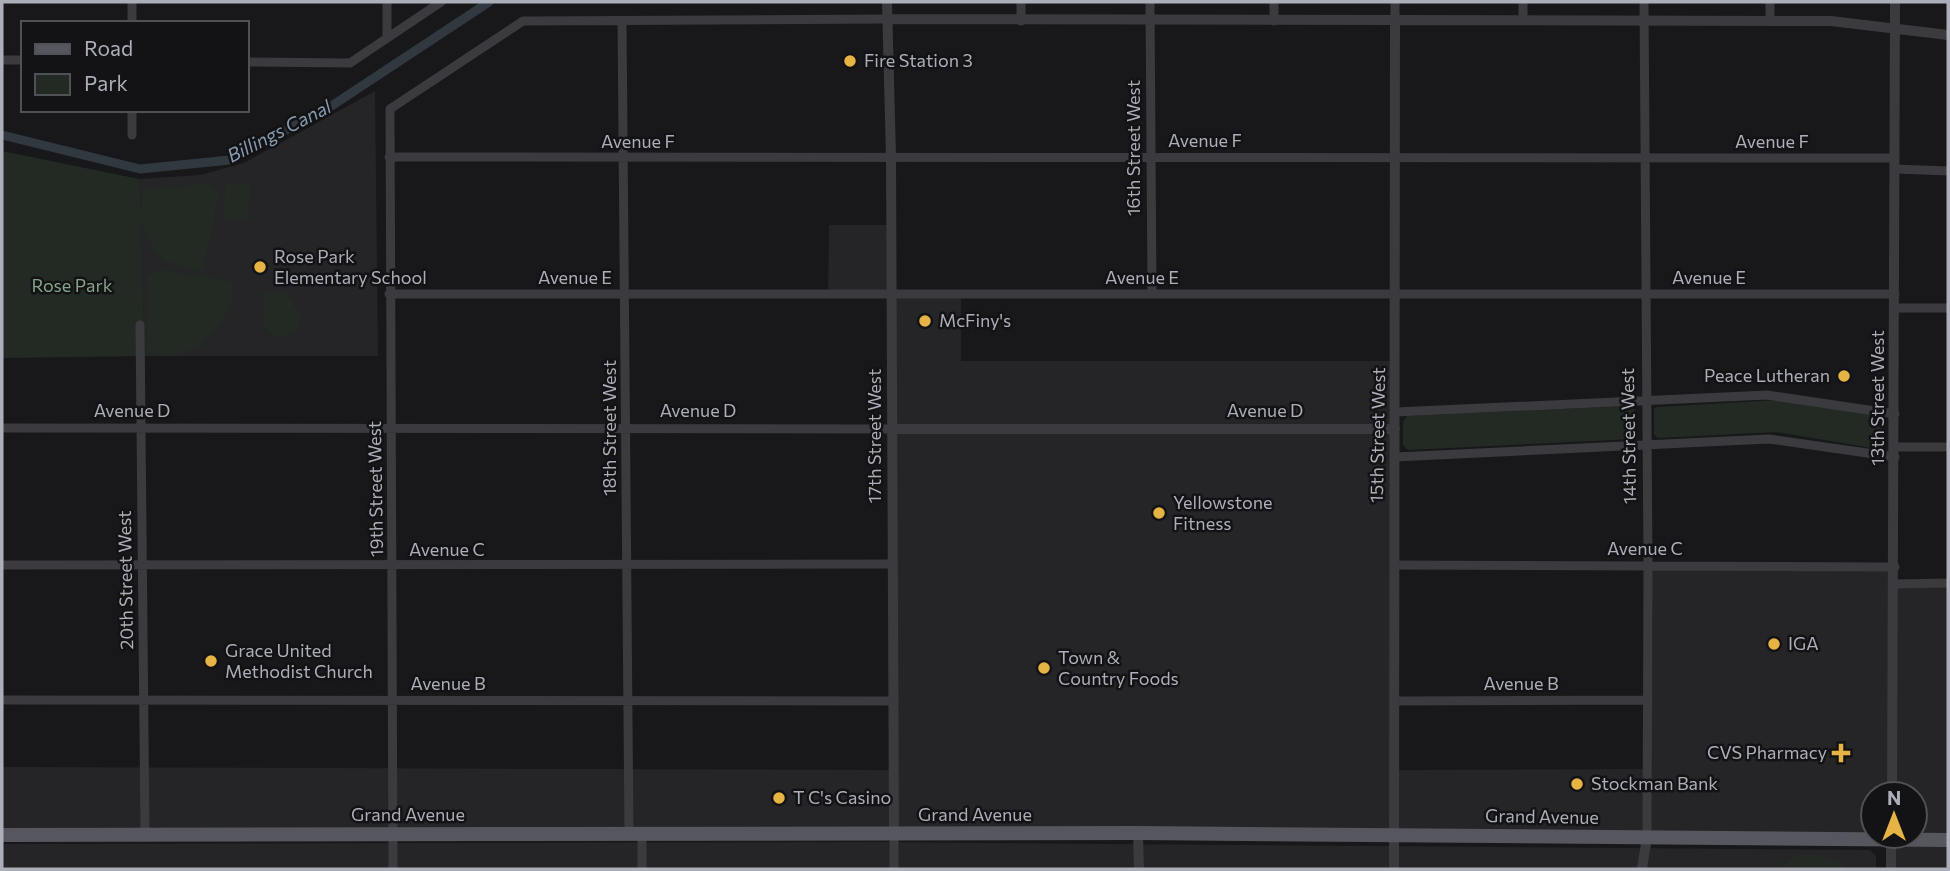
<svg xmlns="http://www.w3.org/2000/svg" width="1950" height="871" font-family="Commissioner,sans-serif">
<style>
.built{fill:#252427;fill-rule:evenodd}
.green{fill:#232a24}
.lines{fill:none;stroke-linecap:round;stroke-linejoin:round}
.canal{stroke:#313940;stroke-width:9}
.minor{stroke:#3a3a3f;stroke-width:9}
.tertiary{stroke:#3a3a3f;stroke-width:10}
.primary{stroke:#56575e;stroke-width:14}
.poi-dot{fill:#e6b345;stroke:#131315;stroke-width:2.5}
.labels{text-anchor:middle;stroke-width:5;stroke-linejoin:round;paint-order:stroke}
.poi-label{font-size:18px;fill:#acafb9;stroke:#131315;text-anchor:start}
.street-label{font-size:18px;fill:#acafb9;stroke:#131315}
.park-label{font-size:18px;fill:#84a387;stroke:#131315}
.water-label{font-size:19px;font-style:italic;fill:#859cb1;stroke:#131315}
</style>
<rect width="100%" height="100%" fill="#18181a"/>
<!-- built -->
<path class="built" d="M375 91 378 356H145L139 179 200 175 244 163Z
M829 225H891L892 294H961V361H1397L1395 770 1648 769V565L1895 567V583H1948V869H1895L1891 840 2 835V767L895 770 891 294H828ZM1873 794H1915V836H1873Z
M870 842 1870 850 1876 856V869H2V844Z"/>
<!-- green -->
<path class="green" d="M2 151 139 179 141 211 143 189 211 183 219 194 203 271C162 262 159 261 141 224L145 356 2 358Z
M225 183 250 184 249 218H224Z
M159 269 234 282C234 313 212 346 181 353 171 356 157 353 147 353L148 276Z
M266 293H286L301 317 295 334 276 337C259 326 261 310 266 293Z
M1777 400 1878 415 1882 421 1883 444 1878 449 1776 432 1658 438 1654 434V409L1657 407Z
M1632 406C1638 414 1637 432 1632 439L1408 450 1403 445V422L1407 416Z
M1798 855C1818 855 1834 854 1848 869H1777Z"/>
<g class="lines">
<!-- canal -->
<path class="canal" d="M2 135 140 169 230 160 333 105 489 2"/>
<!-- minor -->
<path class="minor" d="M387 2V35
M1150 2 1152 294
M1274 2V21
M1523 2V20
M1644 2 1648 565 1647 837
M1395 20V2
M1770 20V2
M622 21 629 835
M1021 21V2
M132 23V2
M2 60H23
M247 62 350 63 441 2
M132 110V135
M389 157 1895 158
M1895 169 1948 171
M389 294H1895
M1895 308H1948
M140 325 145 835
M1396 412 1767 395 1895 414
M2 428 893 429
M1895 447H1948
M1395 457 1769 439 1895 457
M2 565 893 564
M1395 565 1895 567
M1895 584 1948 583
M2 700 894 701
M1395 701 1648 700
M642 835V869
M894 835V869
M393 869 390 109 523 21 887 19"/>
<!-- tertiary -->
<path class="tertiary" d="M887 2 891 157 894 835
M887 19 1831 21 1948 35
M893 429H1395
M1892 794 1895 2
M1138 833 1139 869
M1394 869 1395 20
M1642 869 1647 837
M1891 869V836"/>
<!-- primary -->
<path class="primary" d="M2 835 1138 833 1948 840"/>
</g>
<!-- markers -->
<g class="poi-dot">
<circle cx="850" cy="61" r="7"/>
<circle cx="260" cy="267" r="7"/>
<circle cx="925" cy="321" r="7"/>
<circle cx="1844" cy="376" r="7"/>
<circle cx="1159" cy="513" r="7"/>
<circle cx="1774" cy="644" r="7"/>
<circle cx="211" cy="661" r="7"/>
<circle cx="1044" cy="668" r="7"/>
<path d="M1837.5 742.5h7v7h7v7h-7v7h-7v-7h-7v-7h7z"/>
<circle cx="1577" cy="784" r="7"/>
<circle cx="779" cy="798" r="7"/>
</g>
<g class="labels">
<!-- poi labels -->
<g class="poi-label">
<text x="864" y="67">Fire Station 3</text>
<text x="274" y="263">Rose Park<tspan x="274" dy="21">Elementary School</tspan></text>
<text x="939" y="327">McFiny's</text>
<text x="1830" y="382" text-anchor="end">Peace Lutheran</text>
<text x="1173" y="509">Yellowstone<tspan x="1173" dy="21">Fitness</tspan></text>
<text x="1788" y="650">IGA</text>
<text x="225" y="657">Grace United<tspan x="225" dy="21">Methodist Church</tspan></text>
<text x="1058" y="664">Town &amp;<tspan x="1058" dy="21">Country Foods</tspan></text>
<text x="1827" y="759" text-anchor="end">CVS Pharmacy</text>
<text x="1591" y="790">Stockman Bank</text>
<text x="793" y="804">T C's Casino</text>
</g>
<!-- street labels -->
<g class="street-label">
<text x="1205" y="147">Avenue F</text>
<text x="638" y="148">Avenue F</text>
<text x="1772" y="148">Avenue F</text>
<text transform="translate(1134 148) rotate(-90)" y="6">16th Street West</text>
<text x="575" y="284">Avenue E</text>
<text x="1142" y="284">Avenue E</text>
<text x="1709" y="284">Avenue E</text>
<text transform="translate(1878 398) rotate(-90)" y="6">13th Street West</text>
<text x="132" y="417">Avenue D</text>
<text x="698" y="417">Avenue D</text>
<text x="1265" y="417">Avenue D</text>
<text transform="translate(610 428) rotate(-90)" y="6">18th Street West</text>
<text transform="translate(1378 435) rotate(-89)" y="6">15th Street West</text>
<text transform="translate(875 436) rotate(-90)" y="6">17th Street West</text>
<text transform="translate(1629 436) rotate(-91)" y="6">14th Street West</text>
<text transform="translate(376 489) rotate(-91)" y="6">19th Street West</text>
<text x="1645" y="555">Avenue C</text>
<text x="447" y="556">Avenue C</text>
<text transform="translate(126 580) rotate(-91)" y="6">20th Street West</text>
<text x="448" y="690">Avenue B</text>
<text x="1521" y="690">Avenue B</text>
<text x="408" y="821">Grand Avenue</text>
<text x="975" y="821">Grand Avenue</text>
<text transform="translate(1542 817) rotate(1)" y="6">Grand Avenue</text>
</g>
<!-- park labels -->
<g class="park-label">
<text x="72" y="292">Rose Park</text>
</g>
<!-- water labels -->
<g class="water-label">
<text transform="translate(279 131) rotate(-27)" y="7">Billings Canal</text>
</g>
</g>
<!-- border -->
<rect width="1950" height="871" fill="none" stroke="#acafb9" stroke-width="7"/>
<!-- legend -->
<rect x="21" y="21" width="228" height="91" fill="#131315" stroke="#505157" stroke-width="2"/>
<rect x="35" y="44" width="35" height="10" fill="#56575e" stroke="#505157" stroke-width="2"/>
<text x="84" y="56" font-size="21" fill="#acafb9">Road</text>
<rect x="35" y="74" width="35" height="21" fill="#232a24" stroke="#505157" stroke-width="2"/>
<text x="84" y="91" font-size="21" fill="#acafb9">Park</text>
<!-- north arrow -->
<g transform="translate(1894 815)"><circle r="33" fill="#131315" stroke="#505157" stroke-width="2"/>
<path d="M0-5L12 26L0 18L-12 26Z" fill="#e6b345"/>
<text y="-10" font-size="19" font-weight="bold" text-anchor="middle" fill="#acafb9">N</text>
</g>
</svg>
